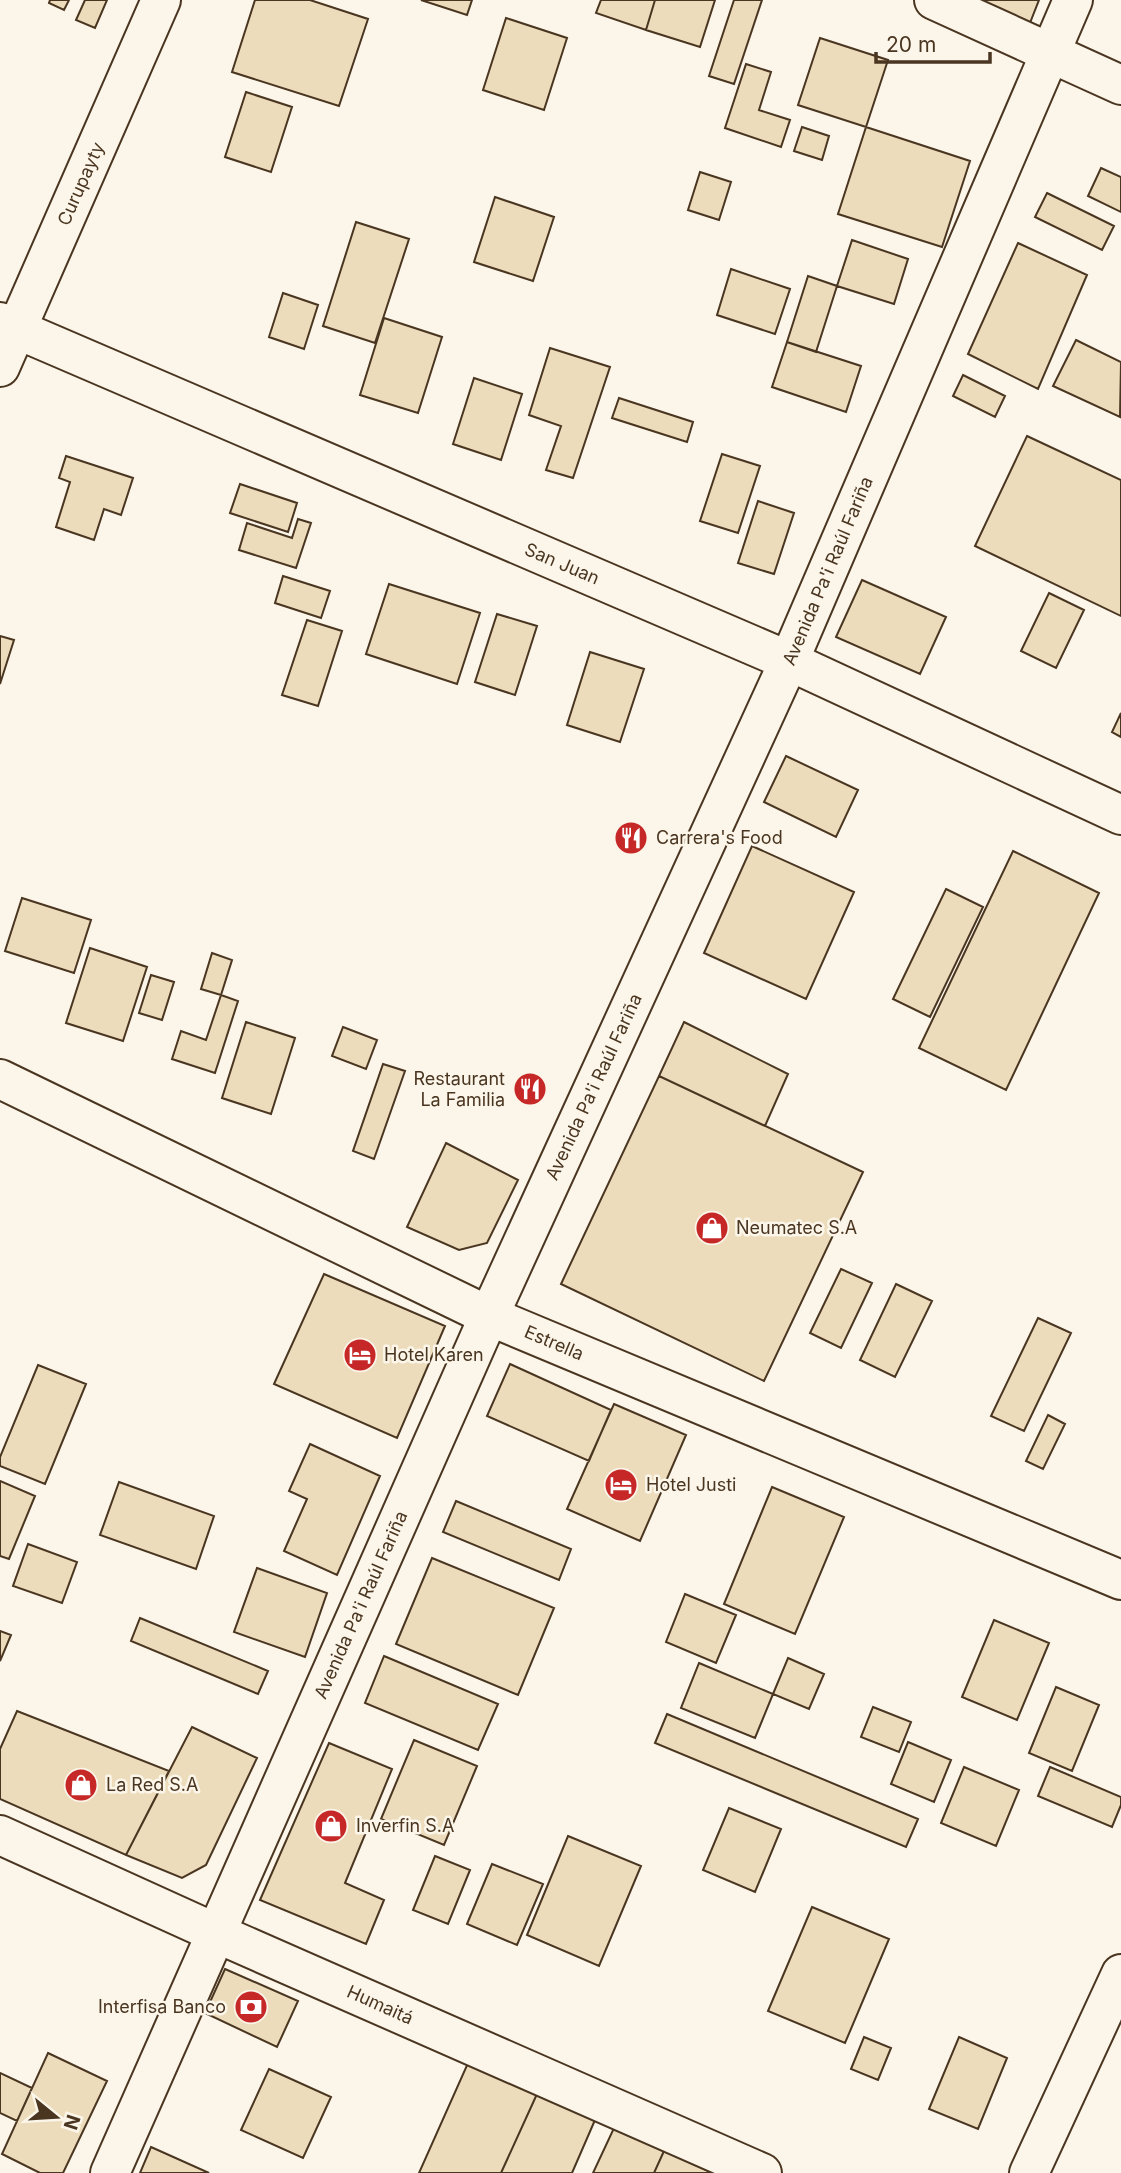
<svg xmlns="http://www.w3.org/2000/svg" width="1121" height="2173" font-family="Inter,sans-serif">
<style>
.building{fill:#ecdcbc;stroke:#4a3520;stroke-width:2}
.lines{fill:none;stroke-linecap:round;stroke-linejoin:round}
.minor-casing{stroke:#4a3520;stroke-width:42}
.major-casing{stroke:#4a3520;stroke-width:42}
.highway-casing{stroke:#4a3520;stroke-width:42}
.minor{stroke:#fbf6e9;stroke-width:38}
.major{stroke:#fbf6e9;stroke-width:38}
.highway{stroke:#fbf6e9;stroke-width:38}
.labels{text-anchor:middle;stroke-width:5;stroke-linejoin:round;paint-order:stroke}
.street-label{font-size:18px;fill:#4a3520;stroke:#fbf6e9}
.poi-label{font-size:18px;fill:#4a3520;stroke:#fbf6e9;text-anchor:start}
</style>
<rect width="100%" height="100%" fill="#fbf6e9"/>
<!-- building -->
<path class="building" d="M50 0H69L64 10 49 3Z
M85 0H107L95 28 76 20Z
M255 0H310L368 19 339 106 232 72Z
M421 0H472L467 15Z
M601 0H655L646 30 596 13Z
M655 0H715L700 47 646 30Z
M734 0H762L734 84 709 76Z
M962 0H1039L1028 28Z
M506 18 567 38 544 110 483 90Z
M820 38 888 60 866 127 798 105Z
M746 64 771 72 759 110 790 120 781 147 725 128Z
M246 92 292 107 271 172 225 157Z
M802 127 829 136 822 160 794 151Z
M866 127 970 161 942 247 838 214Z
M1101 168 1121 177V212L1088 196Z
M700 172 731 182 719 220 688 210Z
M1047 193 1114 226 1102 250 1035 217Z
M495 197 554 217 533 281 474 262Z
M356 222 409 239 375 343 323 326Z
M852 240 908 259 894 304 837 286Z
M1018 243 1087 275 1038 389 968 354Z
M731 269 790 289 775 334 717 315Z
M808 276 837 286 816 352 787 342Z
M283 293 318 305 304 349 269 337Z
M384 318 442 337 418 413 360 395Z
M1076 340 1121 362 1120 417 1053 386Z
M787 342 861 366 846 412 772 387Z
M550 348 610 367 573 478 546 470 561 426 529 415Z
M963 375 1005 396 995 417 953 396Z
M474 378 522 394 501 460 453 444Z
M619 398 693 422 687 442 612 418Z
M1027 436 1121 480V616L975 546Z
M722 454 760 466 738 533 700 521Z
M66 456 133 478 121 515 104 509 94 540 56 527 70 482 59 478Z
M240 484 297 503 288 532 230 513Z
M758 501 794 513 774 574 738 563Z
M298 519 311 523 296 568 239 550 247 523 292 538Z
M283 576 330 591 321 618 275 603Z
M862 580 946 617 920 674 836 637Z
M389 584 480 613 457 684 366 654Z
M1049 593 1084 610 1056 668 1021 651Z
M497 614 537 626 515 695 475 682Z
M307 620 342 631 318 706 282 695Z
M0 636 14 640 0 684Z
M590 652 644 669 620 742 567 725Z
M1121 713V737L1112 732Z
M786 756 858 790 836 837 764 802Z
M752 846 854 892 806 999 704 953Z
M1013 851 1099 893 1006 1090 919 1048Z
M946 889 983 907 930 1017 893 999Z
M22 898 91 920 74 973 5 951Z
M90 948 147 967 123 1041 66 1023Z
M212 953 232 960 221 995 201 989Z
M151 975 174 982 162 1020 139 1013Z
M221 995 238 1001 215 1073 172 1059 181 1031 206 1040Z
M246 1022 295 1038 271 1114 222 1098Z
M684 1022 788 1074 765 1126 659 1076Z
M343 1027 377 1040 366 1069 332 1056Z
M383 1064 405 1071 374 1159 353 1151Z
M659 1076 863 1172 764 1381 561 1284Z
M446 1143 518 1180 487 1243 459 1250 407 1227Z
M841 1269 872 1283 841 1348 810 1333Z
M324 1274 445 1326 397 1438 274 1384Z
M896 1284 932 1301 895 1377 860 1360Z
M1038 1318 1071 1333 1024 1431 991 1416Z
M510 1364 611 1410 589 1461 487 1416Z
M38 1365 86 1384 45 1484 0 1466V1457Z
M614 1404 686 1435 640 1541 567 1509Z
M1048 1415 1065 1424 1043 1469 1026 1461Z
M310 1444 380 1476 337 1575 284 1551 307 1499 289 1491Z
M0 1481 35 1496 9 1559 0 1556Z
M119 1482 214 1516 196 1569 100 1535Z
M772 1487 844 1517 795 1634 724 1604Z
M456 1501 571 1549 559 1580 443 1532Z
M28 1544 77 1562 62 1603 13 1586Z
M432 1558 554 1608 518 1695 396 1644Z
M257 1568 327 1593 305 1657 234 1632Z
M685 1594 736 1615 716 1663 666 1642Z
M140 1618 268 1671 258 1694 131 1641Z
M994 1620 1049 1643 1017 1720 962 1697Z
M0 1631 11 1635 0 1661Z
M384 1656 498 1704 478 1750 365 1703Z
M788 1658 824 1674 809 1709 773 1694Z
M699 1663 773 1694 755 1738 681 1708Z
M1056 1687 1099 1705 1072 1771 1029 1753Z
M873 1707 911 1722 899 1752 861 1737Z
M17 1711 169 1771 126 1855 0 1799V1749Z
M667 1714 918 1819 906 1847 655 1743Z
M192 1727 257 1758 206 1865 182 1878 126 1855Z
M414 1740 477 1766 444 1845 381 1819Z
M908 1742 951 1760 934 1802 891 1784Z
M329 1743 392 1769 345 1883 384 1900 366 1944 260 1900Z
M964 1767 1019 1790 996 1846 941 1823Z
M1050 1767 1121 1797V1805L1112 1827 1038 1796Z
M729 1808 781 1829 755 1892 703 1870Z
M568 1836 641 1866 599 1966 527 1935Z
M435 1856 470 1870 448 1924 413 1910Z
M492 1864 543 1884 517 1945 467 1924Z
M812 1907 889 1939 845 2043 768 2011Z
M225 1969 298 2001 277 2047 205 2013Z
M864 2037 891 2048 878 2080 851 2069Z
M959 2037 1007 2058 978 2129 929 2109Z
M48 2053 107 2081 63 2173H40L2 2154Z
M468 2063 537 2094 501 2173H419Z
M269 2069 331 2097 303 2158 241 2130Z
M0 2073 32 2088 17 2121 0 2113Z
M537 2094 595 2120 572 2173H501Z
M614 2128 664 2151 654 2173H593Z
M151 2147 209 2173H140Z
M664 2151 713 2173H654Z"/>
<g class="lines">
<defs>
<path id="minor" d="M934 0 1121 85
M0 322 789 661 1121 815
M0 367 161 0
M489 1316 1121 1580
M0 1835 216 1933 762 2173
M1029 2173 1121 1974"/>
<path id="major" d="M0 1079 489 1316"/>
<path id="highway" d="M110 2173 489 1316 789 661 1073 0"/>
</defs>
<!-- minor casing -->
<use href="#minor" class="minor-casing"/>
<!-- major casing -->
<use href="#major" class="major-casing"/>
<!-- highway casing -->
<use href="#highway" class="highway-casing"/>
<!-- minor -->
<use href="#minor" class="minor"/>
<!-- major -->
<use href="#major" class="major"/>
<!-- highway -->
<use href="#highway" class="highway"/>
</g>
<!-- icons -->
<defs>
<symbol id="restaurant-disc" viewBox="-11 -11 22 22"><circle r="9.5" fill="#c62828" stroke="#fbf6e9"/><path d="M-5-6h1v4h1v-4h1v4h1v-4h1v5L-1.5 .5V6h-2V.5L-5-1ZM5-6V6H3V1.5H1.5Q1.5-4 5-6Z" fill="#fff"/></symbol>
<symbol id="shop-disc" viewBox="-11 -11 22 22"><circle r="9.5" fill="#c62828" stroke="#fbf6e9"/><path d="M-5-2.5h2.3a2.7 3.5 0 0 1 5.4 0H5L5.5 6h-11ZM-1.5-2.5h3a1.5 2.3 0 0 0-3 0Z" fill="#fff"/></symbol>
<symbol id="hotel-disc" viewBox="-11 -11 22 22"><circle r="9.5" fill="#c62828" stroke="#fbf6e9"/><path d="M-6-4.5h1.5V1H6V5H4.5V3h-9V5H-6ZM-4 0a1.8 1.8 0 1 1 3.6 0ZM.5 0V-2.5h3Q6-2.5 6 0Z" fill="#fff"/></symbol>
<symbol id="bank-disc" viewBox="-11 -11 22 22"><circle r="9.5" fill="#c62828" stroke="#fbf6e9"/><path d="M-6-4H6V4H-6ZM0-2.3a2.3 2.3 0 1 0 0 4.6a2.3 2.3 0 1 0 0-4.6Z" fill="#fff"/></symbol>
</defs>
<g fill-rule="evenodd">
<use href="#restaurant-disc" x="612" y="819" width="38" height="38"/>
<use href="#restaurant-disc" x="511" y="1070" width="38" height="38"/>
<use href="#shop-disc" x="693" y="1209" width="38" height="38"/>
<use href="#hotel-disc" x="341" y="1336" width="38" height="38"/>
<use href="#hotel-disc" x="602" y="1466" width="38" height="38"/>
<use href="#shop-disc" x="62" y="1766" width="38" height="38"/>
<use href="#shop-disc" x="312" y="1807" width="38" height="38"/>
<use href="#bank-disc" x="232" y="1988" width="38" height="38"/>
</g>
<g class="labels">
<!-- street labels -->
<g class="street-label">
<text transform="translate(81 184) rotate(-66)" y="6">Curupayty</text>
<text transform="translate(562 564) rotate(23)" y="6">San Juan</text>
<text transform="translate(828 571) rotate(-67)" y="6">Avenida Pa'i Raúl Fariña</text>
<text transform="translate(594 1087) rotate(-65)" y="6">Avenida Pa'i Raúl Fariña</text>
<text transform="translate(554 1343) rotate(23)" y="6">Estrella</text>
<text transform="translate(361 1605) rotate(-66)" y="6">Avenida Pa'i Raúl Fariña</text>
<text transform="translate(380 2005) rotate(24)" y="6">Humaitá</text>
</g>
<!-- poi labels -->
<g class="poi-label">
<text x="656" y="844">Carrera's Food</text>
<text x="505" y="1085" text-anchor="end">Restaurant<tspan x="505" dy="21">La Familia</tspan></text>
<text x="736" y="1234">Neumatec S.A</text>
<text x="384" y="1361">Hotel Karen</text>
<text x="646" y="1491">Hotel Justi</text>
<text x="106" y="1791">La Red S.A</text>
<text x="356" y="1832">Inverfin S.A</text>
<text x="226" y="2013" text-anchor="end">Interfisa Banco</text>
</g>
</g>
<!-- north arrow -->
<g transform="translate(56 2117) rotate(108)" stroke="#fbf6e9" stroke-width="5" paint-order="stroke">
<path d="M0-5L12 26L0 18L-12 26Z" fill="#4a3520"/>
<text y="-10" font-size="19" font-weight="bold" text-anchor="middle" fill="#4a3520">N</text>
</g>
<!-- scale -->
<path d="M876 52v10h114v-10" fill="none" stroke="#4a3520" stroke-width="3.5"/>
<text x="886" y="52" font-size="21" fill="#4a3520" stroke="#fbf6e9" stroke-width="5" paint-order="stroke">20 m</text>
</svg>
